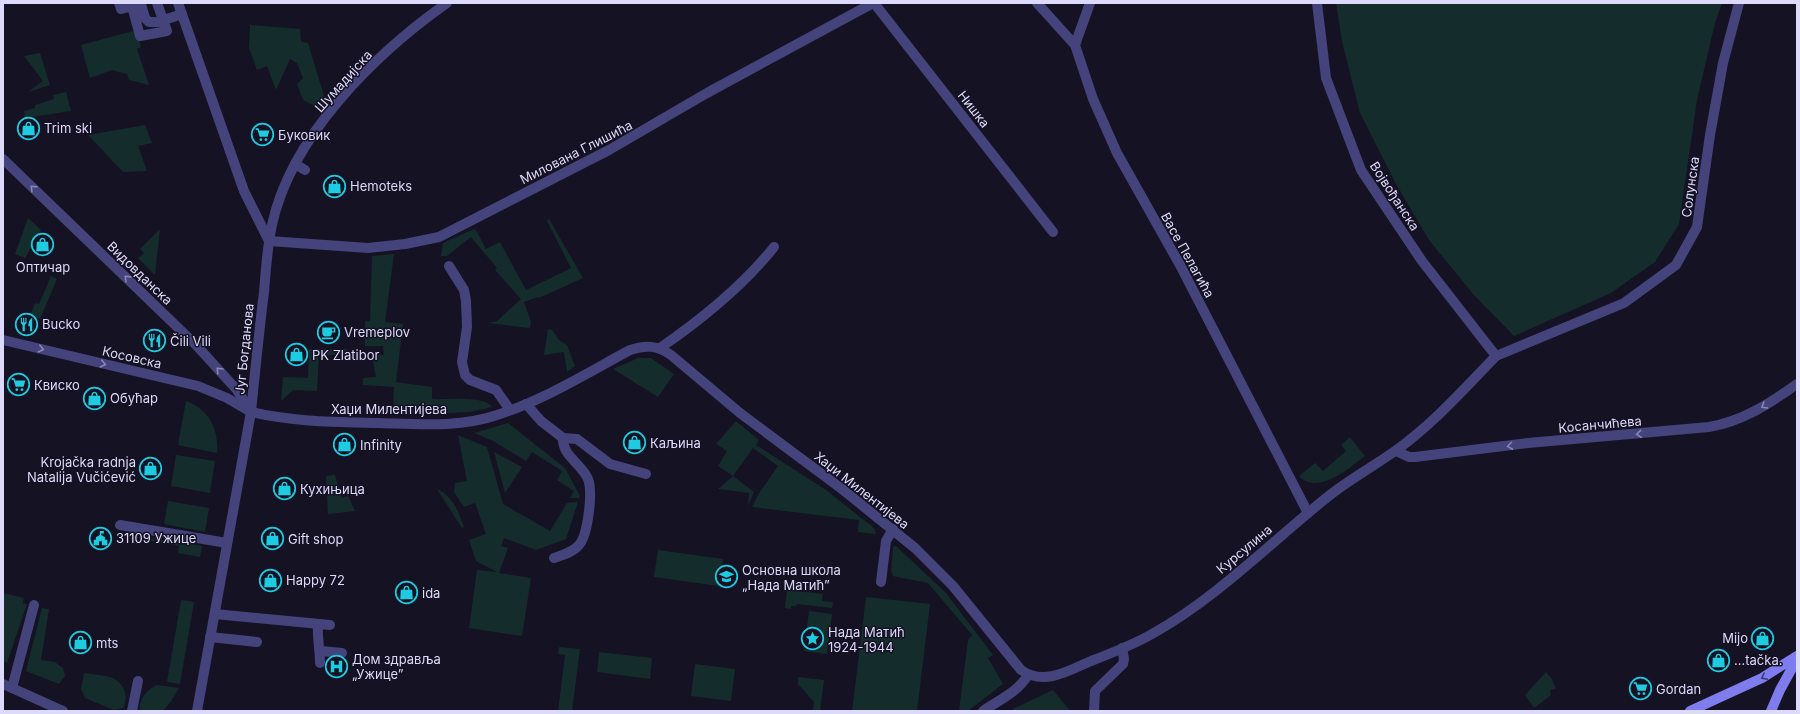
<svg xmlns="http://www.w3.org/2000/svg" width="1800" height="714" font-family="Inter,sans-serif">
<style>
.green{fill:#152c2c}
.lines{fill:none;stroke-linecap:round;stroke-linejoin:round}
.service{stroke:#45437c;stroke-width:10}
.minor{stroke:#45437c;stroke-width:10}
.tertiary{stroke:#45437c;stroke-width:10}
.secondary{stroke:#7f7cee;stroke-width:10}
.oneway{stroke:#8986b5}
.oneway2{stroke:#3f3c74}
.labels{text-anchor:middle;stroke-width:3;stroke-linejoin:round;paint-order:stroke}
.street-label{font-size:13px;fill:#ddd9fa;stroke:#151223}
.poi-label{font-size:13px;fill:#ddd9fa;stroke:#151223;text-anchor:start}
</style>
<rect width="100%" height="100%" fill="#151223"/>
<!-- green -->
<path class="green" d="M1336 3H1722L1715 23 1697 100 1679 224 1655 262 1611 293 1514 336 1473 294 1429 240 1396 184 1360 113 1342 41Z
M250 25 300 29 301 42 308 43 325 99 319 108 303 100 297 84 303 78 297 63 290 59 276 90 267 66 257 70 249 48Z
M137 30 141 47 137 49 149 85 129 80 127 74 112 70 90 78 81 45Z
M40 53 50 85 28 92 43 81 24 56Z
M66 92 71 111 25 118 24 111 35 108V105L54 99 53 95Z
M145 125 152 143 138 146 147 171 123 172 88 135Z
M28 218 41 230 25 258 15 254Z
M549 219 583 278 539 298 538 297 524 302 531 322 530 328 488 323 497 321 521 299 495 270 497 268 471 237 447 256H441L443 243 474 229 476 230 486 249 500 242 526 290 571 268 547 221Z
M160 229 155 275 138 258 144 253 140 249Z
M394 254 385 322 403 324 396 382 432 387V399C445 400 484 395 492 407L470 412 393 415 394 387 363 385V378L376 377 372 355H384L383 346H365V321H370L372 256Z
M51 276 57 279 40 319 30 316 35 303 39 304Z
M548 329 552 330 559 340 567 345 575 366 567 372 564 352 544 355Z
M309 349H347L346 355H319L317 391 293 390 281 401 283 377 308 378Z
M638 358H651L674 374 658 397 613 369Z
M186 401C209 409 219 429 217 453L178 445Z
M736 421 759 440 756 445 826 490 874 528 876 534 858 532 859 520 752 507 758 495 778 466 753 448 733 476 754 492 748 506 749 493 718 489 733 476 718 466 727 451 716 444Z
M508 423 565 468 580 496 579 498H570L574 491 557 480 562 471 532 452 526 461 493 441 474 433Z
M458 435 487 447 503 504 550 531 567 503 578 502 566 539 536 550 504 538 501 546 508 548 499 573 531 578 522 636 469 628 477 570 497 572 476 561 469 540 486 534 475 503 464 507 454 492 455 483 467 481Z
M1350 437 1365 456C1349 468 1318 496 1299 476L1315 463 1323 471 1346 451 1341 445Z
M494 452 522 467 505 493Z
M176 455 215 461 210 493 171 486Z
M335 475 342 498 348 496 355 511 328 514 326 476Z
M437 489C452 495 459 512 464 527L462 528Z
M168 501 209 508 205 532 164 524Z
M144 537 202 546 200 557 178 553 179 546 143 539Z
M896 546 946 593 993 655 988 658 1003 684 968 711H959L968 640 972 635 928 583 893 576 891 570 893 547Z
M658 550 723 559 719 586 654 577Z
M787 590 823 594 822 601 833 602 832 608 797 604 796 606H791V609L785 608Z
M3 593 24 598 23 603 27 604 7 663 3 661Z
M866 597 930 604 917 711H852Z
M181 600 194 602 180 684 167 682Z
M42 608 49 609 41 660 55 662 63 668 65 676 59 684 26 671Z
M809 611 832 614 827 654 804 651Z
M559 647 580 649 572 711H558L565 655 558 654Z
M599 652 652 658 650 679 597 672Z
M695 664 735 669 731 701 691 696Z
M1546 672 1552 679 1556 689 1550 690 1551 695 1534 708 1525 695Z
M84 673C92 674 102 675 110 677 123 681 130 696 123 708L114 710 85 698 81 689Z
M798 677 824 680 820 711H813L814 702 798 684Z
M157 685 179 688 172 700 163 711H140C138 699 147 690 157 685Z
M1053 690 1070 711H1011L1015 708Z"/>
<g class="lines">
<!-- service -->
<path class="service" d="M119 3 121 9 132 6 140 36 167 31 157 3
M141 4 145 18 149 22H158L182 14
M295 164 305 170
M449 266 464 290 466 301 467 327 462 362 465 375 470 380 496 390 510 410
M660 348C702 319 742 287 774 247
M120 525 227 543
M554 558C563 555 573 552 579 545 588 535 593 492 588 479 581 463 562 456 563 438L577 439 610 464 646 474
M881 582 886 541 893 529
M215 614 330 625
M318 624C317 638 320 649 320 663
M210 637 257 642
M321 651 342 653
M12 688 34 605
M132 711 138 681"/>
<!-- minor -->
<path class="minor" d="M178 3 244 191 269 241
M874 3 1053 232
M1037 3 1075 45
M1090 3 1075 45 1093 99 1117 153 1180 265 1308 513
M269 241 368 248 405 244 439 237 609 150 707 93 873 3
M3 340 198 386 227 398 251 412C255 372 259 332 264 292 266 270 267 247 272 225 291 136 375 54 447 3
M1496 356 1624 303 1676 265 1697 227 1710 135 1723 63 1739 3
M526 404 541 421 563 438
M1396 451 1409 457H1415L1528 443 1709 427C1743 421 1769 404 1797 384
M3 684 63 711
M983 711C999 700 1018 692 1028 675
M1094 711 1095 691 1123 664 1124 659 1122 648"/>
<!-- tertiary -->
<path class="tertiary" d="M3 159 197 346 237 390 251 412
M251 412C293 422 334 422 377 423 416 424 460 428 497 415 544 400 587 373 630 350 646 345 657 345 671 355L740 413 842 489 915 548 953 586 1021 670C1044 686 1068 671 1091 661 1112 653 1133 645 1152 634 1217 598 1272 541 1330 495 1350 479 1374 466 1395 451 1433 424 1464 389 1496 356L1422 261 1361 170 1326 78 1317 3
M197 711 251 412"/>
<!-- secondary -->
<path class="secondary" d="M1690 711 1762 678 1797 656
M1771 711 1780 690 1797 659"/>
</g>
<!-- one-way arrows -->
<defs><path id="oneway-chevron" d="M-2-3.5L2.5 0L-2 3.5" fill="none" stroke-width="1.6" stroke-linecap="round" stroke-linejoin="round"/></defs>
<g class="oneway">
<use href="#oneway-chevron" transform="translate(33 188) rotate(-136)"/>
<use href="#oneway-chevron" transform="translate(127 278) rotate(-136)"/>
<use href="#oneway-chevron" transform="translate(41 349) rotate(13)"/>
<use href="#oneway-chevron" transform="translate(103 364) rotate(13)"/>
<use href="#oneway-chevron" transform="translate(219 370) rotate(-133)"/>
<use href="#oneway-chevron" transform="translate(1764 406) rotate(149)"/>
<use href="#oneway-chevron" transform="translate(1639 434) rotate(175)"/>
<use href="#oneway-chevron" transform="translate(1510 446) rotate(173)"/>
</g>
<use class="oneway2" href="#oneway-chevron" transform="translate(1764 677) rotate(153)"/>
<!-- icons -->
<defs>
<symbol id="shop-ring" viewBox="-11 -11 22 22"><circle r="9.5" fill="#151223" stroke="#1dcce1" stroke-width="1.5"/><path d="M-5-2.5h2.3a2.7 3.5 0 0 1 5.4 0H5L5.5 6h-11ZM-1.5-2.5h3a1.5 2.3 0 0 0-3 0Z" fill="#1dcce1"/></symbol>
<symbol id="supermarket-ring" viewBox="-11 -11 22 22"><circle r="9.5" fill="#151223" stroke="#1dcce1" stroke-width="1.5"/><path d="M-6-5.5h2.5l.6 2H6L4.5 2H-2.5L-4.4-4H-6ZM-1.5 3.2a1.3 1.3 0 1 0 .1 0ZM3 3.2a1.3 1.3 0 1 0 .1 0Z" fill="#1dcce1"/></symbol>
<symbol id="restaurant-ring" viewBox="-11 -11 22 22"><circle r="9.5" fill="#151223" stroke="#1dcce1" stroke-width="1.5"/><path d="M-5-6h1v4h1v-4h1v4h1v-4h1v5L-1.5 .5V6h-2V.5L-5-1ZM5-6V6H3V1.5H1.5Q1.5-4 5-6Z" fill="#1dcce1"/></symbol>
<symbol id="cafe-ring" viewBox="-11 -11 22 22"><circle r="9.5" fill="#151223" stroke="#1dcce1" stroke-width="1.5"/><path d="M-5.5-4.5H6V0H3Q3 3.5 0 3.5H-2.5Q-5.5 3.5-5.5 0ZM3-3.2v2h1.7v-2ZM-6 4.5H4V6H-6Z" fill="#1dcce1"/></symbol>
<symbol id="civic-ring" viewBox="-11 -11 22 22"><circle r="9.5" fill="#151223" stroke="#1dcce1" stroke-width="1.5"/><path d="M-.6-6.5H3V-4.5H.6V-3L4-1V1h2V6H-6V1h2V-1L-.6-3ZM-1.2 2.5V6h2.4V2.5Z" fill="#1dcce1"/></symbol>
<symbol id="school-ring" viewBox="-11 -11 22 22"><circle r="9.5" fill="#151223" stroke="#1dcce1" stroke-width="1.5"/><path d="M0-5L7-2L0 1L-7-2ZM-4 1L0 2.5L4 1V4Q0 6-4 4Z" fill="#1dcce1"/></symbol>
<symbol id="sight-ring" viewBox="-11 -11 22 22"><circle r="9.5" fill="#151223" stroke="#1dcce1" stroke-width="1.5"/><path d="M0-6L1.8-2.2L6-1.7L2.9 1.2L3.7 5.4L0 3.3L-3.7 5.4L-2.9 1.2L-6-1.7L-1.8-2.2Z" fill="#1dcce1"/></symbol>
<symbol id="hospital-ring" viewBox="-11 -11 22 22"><circle r="9.5" fill="#151223" stroke="#1dcce1" stroke-width="1.5"/><path d="M-5-5h3v3.5h4V-5h3V5h-3V1.5h-4V5h-3Z" fill="#1dcce1"/></symbol>
</defs>
<g fill-rule="evenodd">
<use href="#shop-ring" x="16" y="116" width="25" height="25"/>
<use href="#supermarket-ring" x="250" y="122" width="25" height="25"/>
<use href="#shop-ring" x="322" y="174" width="25" height="25"/>
<use href="#shop-ring" x="30" y="232" width="25" height="25"/>
<use href="#restaurant-ring" x="14" y="312" width="25" height="25"/>
<use href="#cafe-ring" x="316" y="320" width="25" height="25"/>
<use href="#restaurant-ring" x="142" y="328" width="25" height="25"/>
<use href="#shop-ring" x="284" y="342" width="25" height="25"/>
<use href="#supermarket-ring" x="6" y="372" width="25" height="25"/>
<use href="#shop-ring" x="82" y="386" width="25" height="25"/>
<use href="#shop-ring" x="622" y="430" width="25" height="25"/>
<use href="#shop-ring" x="332" y="432" width="25" height="25"/>
<use href="#shop-ring" x="138" y="456" width="25" height="25"/>
<use href="#shop-ring" x="272" y="476" width="25" height="25"/>
<use href="#civic-ring" x="88" y="526" width="25" height="25"/>
<use href="#shop-ring" x="260" y="526" width="25" height="25"/>
<use href="#school-ring" x="714" y="564" width="25" height="25"/>
<use href="#shop-ring" x="258" y="568" width="25" height="25"/>
<use href="#shop-ring" x="394" y="580" width="25" height="25"/>
<use href="#shop-ring" x="1750" y="626" width="25" height="25"/>
<use href="#sight-ring" x="800" y="626" width="25" height="25"/>
<use href="#shop-ring" x="68" y="630" width="25" height="25"/>
<use href="#shop-ring" x="1706" y="648" width="25" height="25"/>
<use href="#hospital-ring" x="324" y="654" width="25" height="25"/>
<use href="#supermarket-ring" x="1628" y="676" width="25" height="25"/>
</g>
<g class="labels">
<!-- street labels -->
<g class="street-label">
<text transform="translate(343 81) rotate(-48)" y="5">Шумадијска</text>
<text transform="translate(974 109) rotate(52)" y="5">Нишка</text>
<text transform="translate(576 152) rotate(-27)" y="5">Милована Глишића</text>
<text transform="translate(1690 187) rotate(-82)" y="5">Солунска</text>
<text transform="translate(1395 196) rotate(57)" y="5">Војвођанска</text>
<text transform="translate(1188 255) rotate(61)" y="5">Васе Пелагића</text>
<text transform="translate(140 273) rotate(44)" y="5">Видовданска</text>
<text transform="translate(244 349) rotate(-84)" y="5">Југ Богданова</text>
<text transform="translate(132 357) rotate(13)" y="5">Косовска</text>
<text x="389" y="414">Хаџи Милентијева</text>
<text transform="translate(1600 424) rotate(-5)" y="5">Косанчићева</text>
<text transform="translate(862 490) rotate(38)" y="5">Хаџи Милентијева</text>
<text transform="translate(1244 549) rotate(-40)" y="5">Курсулина</text>
</g>
<!-- poi labels -->
<g class="poi-label">
<text x="44" y="133">Trim ski</text>
<text x="278" y="140">Буковик</text>
<text x="350" y="191">Hemoteks</text>
<text x="43" y="272" text-anchor="middle">Оптичар</text>
<text x="42" y="329">Bucko</text>
<text x="344" y="337">Vremeplov</text>
<text x="170" y="346">Čili Vili</text>
<text x="312" y="360">PK Zlatibor</text>
<text x="34" y="390">Квиско</text>
<text x="110" y="403">Обућар</text>
<text x="650" y="448">Каљина</text>
<text x="360" y="450">Infinity</text>
<text x="136" y="467" text-anchor="end">Krojačka radnja<tspan x="136" dy="15">Natalija Vučićević</tspan></text>
<text x="300" y="494">Кухињица</text>
<text x="116" y="543">31109 Ужице</text>
<text x="288" y="544">Gift shop</text>
<text x="742" y="575">Основна школа<tspan x="742" dy="15">„Нада Матић”</tspan></text>
<text x="286" y="585">Happy 72</text>
<text x="422" y="598">ida</text>
<text x="828" y="637">Нада Матић<tspan x="828" dy="15">1924-1944</tspan></text>
<text x="1748" y="643" text-anchor="end">Mijo</text>
<text x="96" y="648">mts</text>
<text x="352" y="664">Дом здравља<tspan x="352" dy="15">„Ужице”</tspan></text>
<text x="1734" y="665">...tačka.</text>
<text x="1656" y="694">Gordan</text>
</g>
</g>
<!-- border -->
<rect width="1800" height="714" fill="none" stroke="#ddd9fa" stroke-width="8"/>
</svg>
